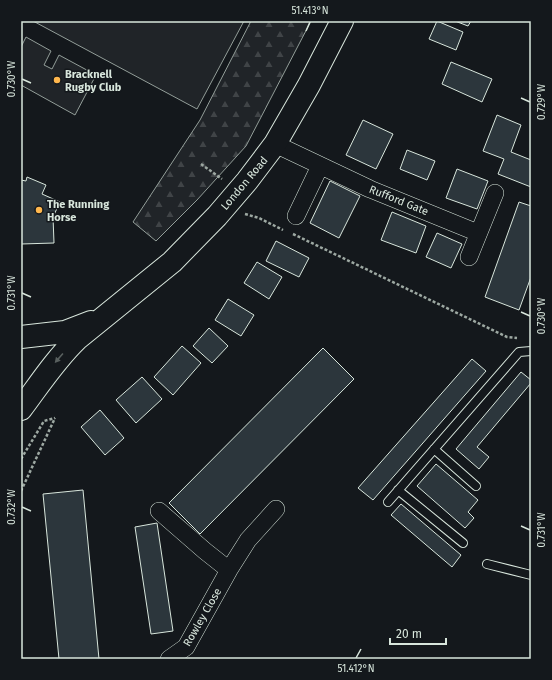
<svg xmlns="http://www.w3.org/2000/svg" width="552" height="680" font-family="'Fira Sans',sans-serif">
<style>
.grass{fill:#202428;stroke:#939e99}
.forest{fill:url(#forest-firs);stroke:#939e99}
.building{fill:#2c363c;stroke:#d8e6dc}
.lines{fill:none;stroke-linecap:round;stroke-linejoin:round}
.service-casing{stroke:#d8e6dc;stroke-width:10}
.minor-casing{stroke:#d8e6dc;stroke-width:18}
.primary-casing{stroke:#d8e6dc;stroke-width:24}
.path{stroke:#9da8a2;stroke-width:2.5;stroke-dasharray:3 2;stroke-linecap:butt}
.service{stroke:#14181c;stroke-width:8}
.minor{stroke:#14181c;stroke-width:17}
.primary{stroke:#14181c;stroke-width:22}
.oneway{fill:#59605f}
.ticks{fill:none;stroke:#d8e6dc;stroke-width:1.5}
.poi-dot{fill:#ffb74d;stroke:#14181c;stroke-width:1.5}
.labels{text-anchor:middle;stroke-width:3;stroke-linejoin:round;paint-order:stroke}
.poi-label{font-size:11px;font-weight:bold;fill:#d8e6dc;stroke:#14181c;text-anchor:start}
.street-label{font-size:11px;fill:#d8e6dc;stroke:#14181c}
.neatline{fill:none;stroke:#d8e6dc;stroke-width:1.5}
.ticks-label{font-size:10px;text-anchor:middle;fill:#d8e6dc}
</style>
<defs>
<pattern id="forest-firs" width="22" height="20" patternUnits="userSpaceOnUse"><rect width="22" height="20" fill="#202428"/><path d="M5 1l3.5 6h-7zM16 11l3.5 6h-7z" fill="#404447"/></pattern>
</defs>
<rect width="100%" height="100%" fill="#14181c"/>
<!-- grass -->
<path class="grass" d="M33 21H244L197 109Z
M26 37 51 51 44 65 52 69 59 55 96 75 75 115 21 85V47Z"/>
<!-- forest -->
<path class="forest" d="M251 21H311L246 146 197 200 156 241 133 222 200 120Z"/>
<!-- building -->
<path class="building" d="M437 21 463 32 456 50 429 39Z
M455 21H471L468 26Z
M451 62 492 79 482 102 442 84Z
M497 115 521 125 511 152 531 160V187L498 174 504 159 483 151Z
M363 120 393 134 376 169 346 155Z
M407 150 435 161 427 180 400 169Z
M457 169 488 181 477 209 446 198Z
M27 177 46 185 42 194 60 202 53 217 54 243 21 244V180L26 181Z
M330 181 360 196 339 238 310 223Z
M519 202 531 206V277L519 310 485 297Z
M392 212 426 226 416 253 381 240Z
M437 233 462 244 451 268 426 257Z
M276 241 309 258 299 277 266 261Z
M257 262 282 277 269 299 244 283Z
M228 299 254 315 241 336 215 320Z
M209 328 228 346 212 363 193 346Z
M182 346 201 363 173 395 154 377Z
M323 348 354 379 200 534 169 503Z
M472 359 486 371 373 500 358 488Z
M521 372 531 380V383L477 447 489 457 479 469 456 449Z
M142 377 162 399 136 423 116 400Z
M100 410 124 438 105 455 81 427Z
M436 464 478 500 468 512 474 518 465 528 417 486Z
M83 490 99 659H59L43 494Z
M401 504 461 555 452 567 391 515Z
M157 523 173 631 151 634 135 527Z"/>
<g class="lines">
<defs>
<path id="service" d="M434 449 476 486
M398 490 463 543
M388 502 519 352 531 351
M487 564 531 575"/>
<path id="minor" d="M275 144 370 189 478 233
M296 216 320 166
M469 257 495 193
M159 511 205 551 229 570
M169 659 186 647 229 570 248 540 276 509"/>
<path id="primary" d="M21 337 65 332 91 322
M21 409C39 385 55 360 77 339L172 262 217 216 247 181 275 144 309 85 342 21"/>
</defs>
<!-- service casing -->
<use href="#service" class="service-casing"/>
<!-- minor casing -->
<use href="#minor" class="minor-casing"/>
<!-- primary casing -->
<use href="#primary" class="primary-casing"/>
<!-- path -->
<path class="path" d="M201 164 222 179
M245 214 259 218 283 230
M293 234 507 337 517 338
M21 459 44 421 55 418
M21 491 55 418"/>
<!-- service -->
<use href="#service" class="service"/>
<!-- minor -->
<use href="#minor" class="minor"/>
<!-- primary -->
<use href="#primary" class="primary"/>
</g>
<!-- one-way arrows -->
<defs><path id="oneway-solid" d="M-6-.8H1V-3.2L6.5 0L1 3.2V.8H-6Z"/></defs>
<use class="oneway" href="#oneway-solid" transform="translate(59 358) rotate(131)"/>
<!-- ticks -->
<path class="ticks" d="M306 31 310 22M22 79 31 83M521 98 530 102M22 293 31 297M521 312 530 316M22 507 31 511M521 526 530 530M356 658 361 649"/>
<!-- markers -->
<g class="poi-dot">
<circle cx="57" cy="80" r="4"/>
<circle cx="39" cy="210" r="4"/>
</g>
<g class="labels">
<!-- poi labels -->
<g class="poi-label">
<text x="65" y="78">Bracknell<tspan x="65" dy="13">Rugby Club</tspan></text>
<text x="47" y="208">The Running<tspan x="47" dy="13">Horse</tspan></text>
</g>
<!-- street labels -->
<g class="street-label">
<text transform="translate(244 183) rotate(-50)" y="4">London Road</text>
<text transform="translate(399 200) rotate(22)" y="4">Rufford Gate</text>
<text transform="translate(202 617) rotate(-60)" y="4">Rowley Close</text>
</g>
</g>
<!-- border -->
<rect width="552" height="680" fill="none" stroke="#14181c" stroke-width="44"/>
<!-- scale -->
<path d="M390 638v6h56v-6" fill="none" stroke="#d8e6dc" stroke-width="2"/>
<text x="396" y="638" font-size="12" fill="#d8e6dc" stroke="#14181c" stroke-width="3" paint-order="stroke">20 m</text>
<rect x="22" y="22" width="508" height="636" class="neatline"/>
<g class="ticks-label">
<text x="310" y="14">51.413°N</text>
<text transform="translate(11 79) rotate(-90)" y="4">0.730°W</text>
<text transform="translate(541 102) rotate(-90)" y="4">0.729°W</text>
<text transform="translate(11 293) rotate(-90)" y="4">0.731°W</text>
<text transform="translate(541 316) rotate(-90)" y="4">0.730°W</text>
<text transform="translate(11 507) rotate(-90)" y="4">0.732°W</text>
<text transform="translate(541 530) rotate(-90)" y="4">0.731°W</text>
<text x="356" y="672">51.412°N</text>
</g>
</svg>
